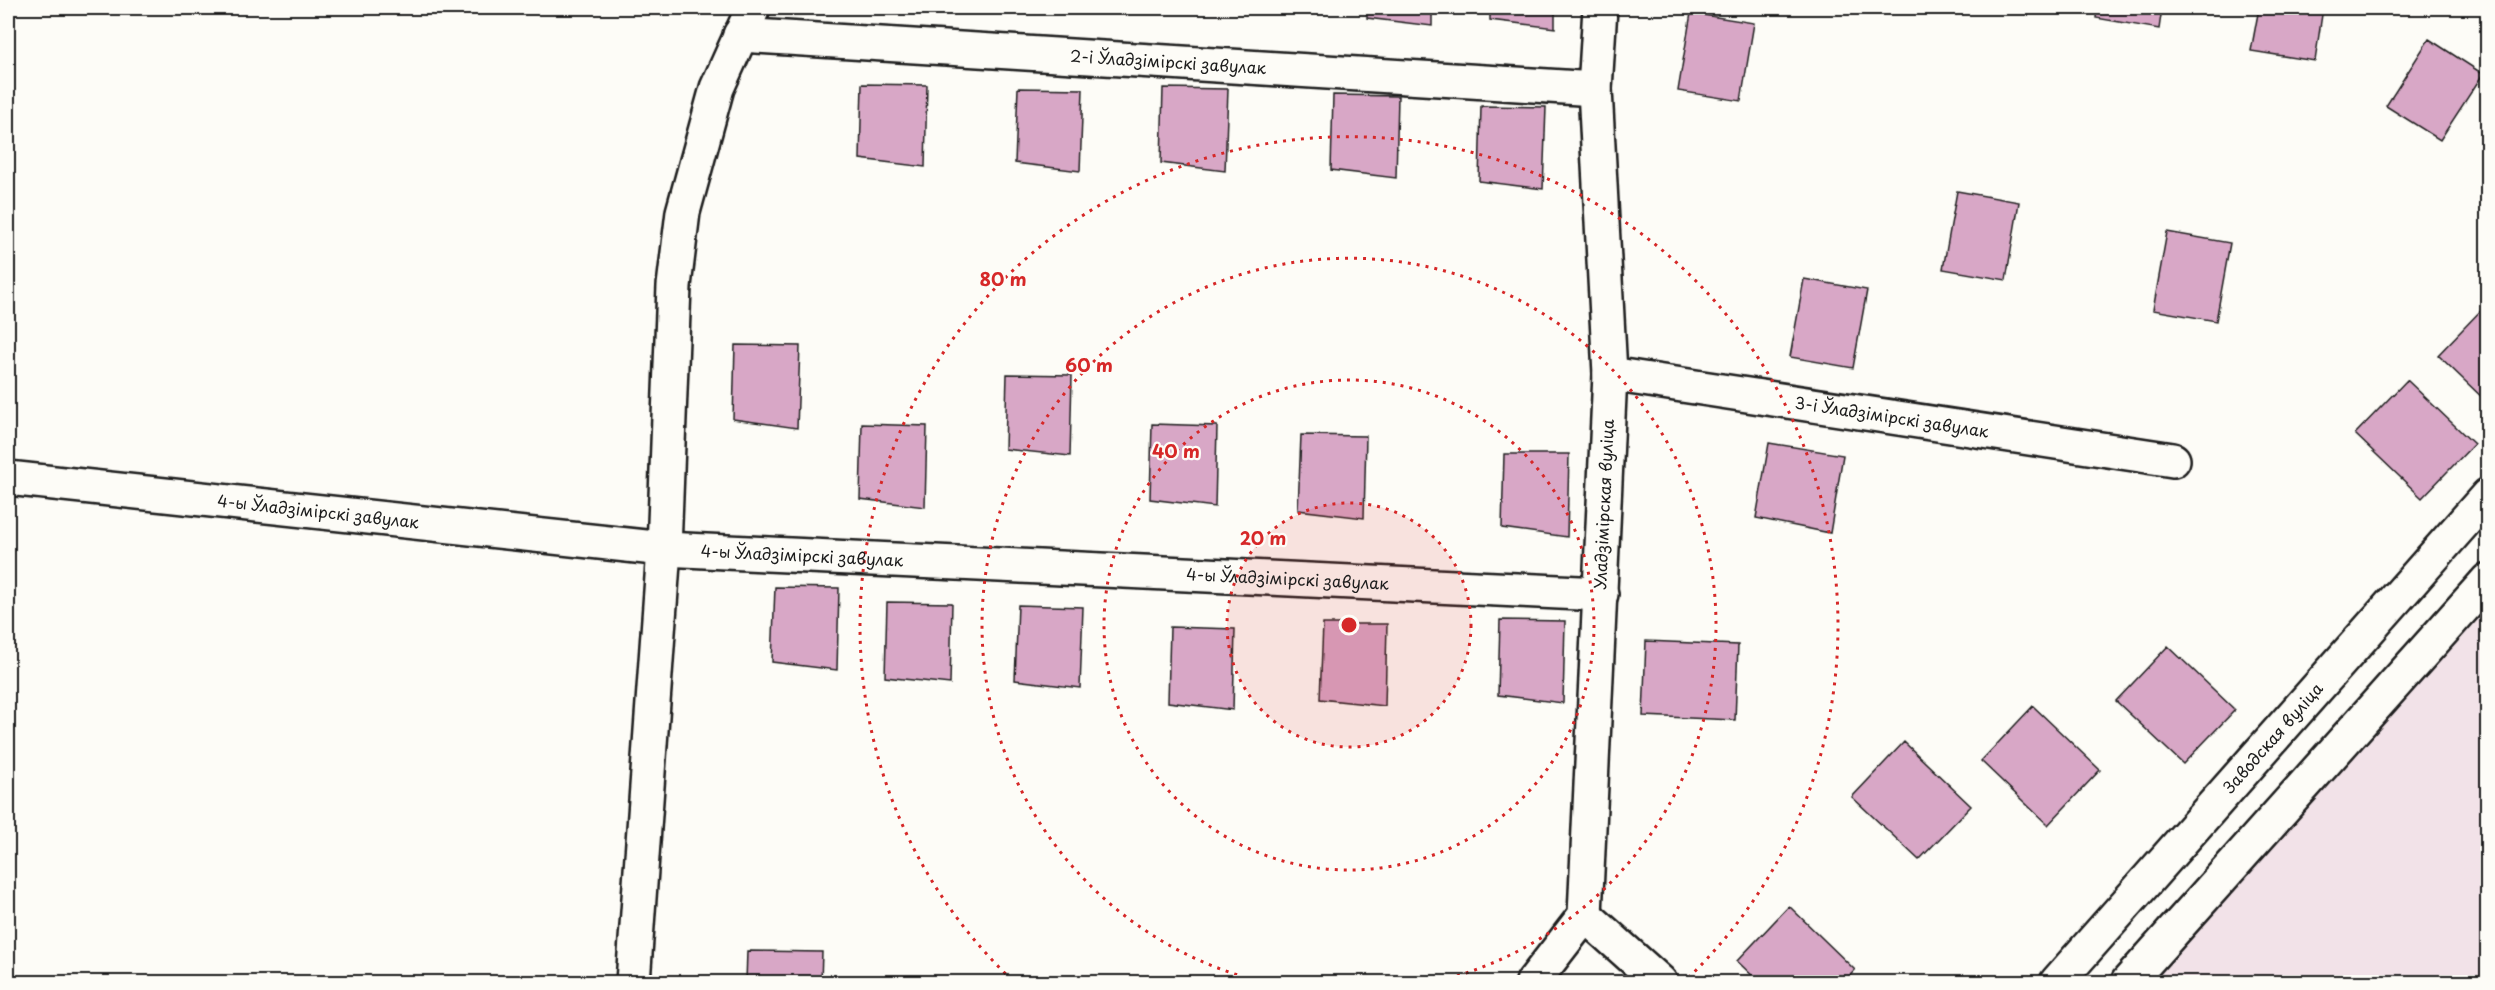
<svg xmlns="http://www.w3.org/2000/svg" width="2495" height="990" font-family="'Playpen Sans',sans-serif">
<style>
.built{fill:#f2e2e8}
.building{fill:#d8a7c6;stroke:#1c1c1c;stroke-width:1.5}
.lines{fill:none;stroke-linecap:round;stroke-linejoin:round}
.minor-casing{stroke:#1c1c1c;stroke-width:38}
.minor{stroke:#fdfcf7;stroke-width:33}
.ring{fill:none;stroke:#d62828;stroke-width:3;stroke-dasharray:3 6}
.labels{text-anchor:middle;stroke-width:4.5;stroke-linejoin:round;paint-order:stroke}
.street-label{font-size:16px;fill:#1c1c1c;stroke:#fdfcf7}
.centre{fill:#d62828;stroke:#fdfcf7;stroke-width:3}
.ring-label{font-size:18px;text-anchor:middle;font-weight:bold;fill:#d62828;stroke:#fdfcf7;stroke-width:4.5;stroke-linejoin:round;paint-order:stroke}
</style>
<rect width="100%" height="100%" fill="#fdfcf7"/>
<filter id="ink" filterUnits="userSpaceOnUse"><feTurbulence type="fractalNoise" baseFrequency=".0167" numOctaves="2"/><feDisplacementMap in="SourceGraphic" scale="12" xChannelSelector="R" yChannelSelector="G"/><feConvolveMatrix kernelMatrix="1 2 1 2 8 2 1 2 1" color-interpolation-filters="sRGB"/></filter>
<g filter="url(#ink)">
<!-- built -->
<path class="built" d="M2487 557V982H2105Z"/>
<!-- building -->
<path class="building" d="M1266 8H1298V12Z
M1367 8H1432V26L1367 18Z
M1490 8H1555V28L1490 20Z
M2097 8H2162L2159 29 2096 18Z
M2259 8H2323L2315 61 2251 51Z
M1691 13 1754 23 1741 101 1678 91Z
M2429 39 2483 74 2440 140 2386 106Z
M862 84 927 85 925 167 860 159Z
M1018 88 1083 89 1080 171 1015 163Z
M1163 88 1228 89 1225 171 1161 163Z
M1333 95 1398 96 1396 178 1331 170Z
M1481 106 1546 107 1543 189 1479 181Z
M1957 191 2019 202 2006 280 1943 269Z
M2167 232 2230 243 2216 321 2153 310Z
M1804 279 1867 290 1853 368 1790 357Z
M2488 303V403L2438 355Z
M735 345 800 346 797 428 733 419Z
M1007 374 1072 375 1070 456 1005 449Z
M2407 380 2474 444 2422 498 2355 434Z
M862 424 927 426 925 507 860 499Z
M1152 424 1217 426 1215 507 1150 499Z
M1301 435 1366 436 1364 518 1298 510Z
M1769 443 1843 455 1830 533 1756 518Z
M1504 454H1569L1567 537 1502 528Z
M775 587 839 588 837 670 772 662Z
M887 602 952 603 950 684 885 677Z
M1018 605 1083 607 1080 688 1015 680Z
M1500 620 1565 621 1563 703 1498 695Z
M1323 624H1387L1385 706 1320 699Z
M1170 627 1235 629 1233 710 1168 702Z
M1646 641 1738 645 1735 720 1643 716Z
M2168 646 2235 710 2183 764 2116 701Z
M2033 706 2100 770 2048 825 1981 761Z
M1904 742 1971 806 1919 860 1852 797Z
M1789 906 1855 970 1844 982H1759L1737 961Z
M747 951 822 952 821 982H746Z"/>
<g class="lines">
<defs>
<g id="minor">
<path id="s1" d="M740 35 1595 89"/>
<path id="s2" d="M1610 374 2173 460"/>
<path id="s3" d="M8 478 664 549 1601 594"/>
<path d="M1585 915 1660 982"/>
<path d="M633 982 664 549 674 286 683 212 717 88 753 8"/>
<path id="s4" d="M1533 982 1585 915 1610 374 1595 89 1600 8"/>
<path id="s5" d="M2057 982 2488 495"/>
<path d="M2128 982 2488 580"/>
</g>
</defs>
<!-- minor casing -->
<use href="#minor" class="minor-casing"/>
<!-- minor -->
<use href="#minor" class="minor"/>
</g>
</g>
<!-- distance rings -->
<circle cx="1349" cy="625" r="122" fill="#d62828" fill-opacity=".12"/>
<g class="ring">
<circle cx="1349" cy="625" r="122"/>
<circle cx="1349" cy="625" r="245"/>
<path d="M1263 982A367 367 0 1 1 1435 982"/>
<path d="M1012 980A489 489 0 1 1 1686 980"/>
</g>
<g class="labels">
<!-- street labels -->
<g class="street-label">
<text dy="6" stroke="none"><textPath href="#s1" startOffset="429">2-і Ўладзімірскі завулак</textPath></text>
<text dy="6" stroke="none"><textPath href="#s2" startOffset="285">3-і Ўладзімірскі завулак</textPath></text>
<text dy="6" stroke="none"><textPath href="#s4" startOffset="496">Уладзімірская вуліца</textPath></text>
<text dy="6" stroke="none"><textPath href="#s3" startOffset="312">4-ы Ўладзімірскі завулак</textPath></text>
<text dy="6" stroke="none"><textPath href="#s3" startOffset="798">4-ы Ўладзімірскі завулак</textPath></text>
<text dy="6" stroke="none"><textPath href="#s3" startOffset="1284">4-ы Ўладзімірскі завулак</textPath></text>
<text dy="6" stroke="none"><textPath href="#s5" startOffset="326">Заводская вуліца</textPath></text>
</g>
</g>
<circle cx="1349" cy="625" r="9" class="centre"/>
<g class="ring-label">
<text x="1003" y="286">80 m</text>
<text x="1089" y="372">60 m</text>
<text x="1176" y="458">40 m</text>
<text x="1263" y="545">20 m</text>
</g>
<!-- margin -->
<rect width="2495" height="990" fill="none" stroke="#fdfcf7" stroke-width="30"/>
<rect x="15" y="15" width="2465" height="960" fill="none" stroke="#1c1c1c" stroke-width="2" filter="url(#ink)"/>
</svg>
